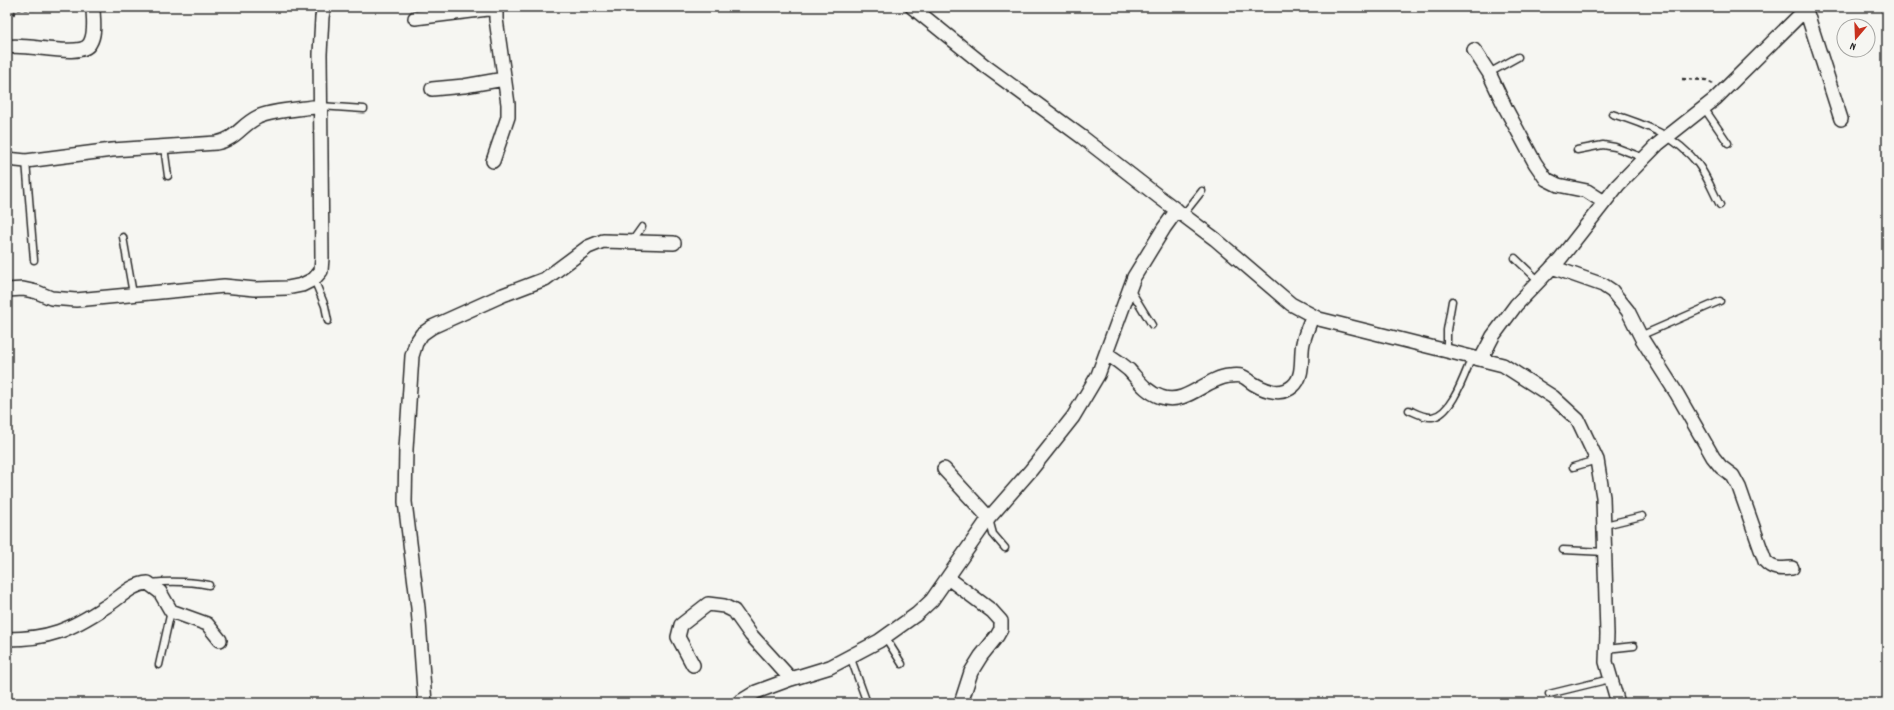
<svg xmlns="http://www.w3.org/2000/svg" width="1894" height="710" font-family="Dekko,sans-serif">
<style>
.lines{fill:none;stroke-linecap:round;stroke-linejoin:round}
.lane-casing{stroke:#2b2b2b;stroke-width:9}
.street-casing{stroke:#2b2b2b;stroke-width:16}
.path{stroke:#2b2b2b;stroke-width:2.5;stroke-dasharray:4 3;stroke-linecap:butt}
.lane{stroke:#f6f6f2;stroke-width:6}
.street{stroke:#f6f6f2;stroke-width:13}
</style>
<rect width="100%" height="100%" fill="#f6f6f2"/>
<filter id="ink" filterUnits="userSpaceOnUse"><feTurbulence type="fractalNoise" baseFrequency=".025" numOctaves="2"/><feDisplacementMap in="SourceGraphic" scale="8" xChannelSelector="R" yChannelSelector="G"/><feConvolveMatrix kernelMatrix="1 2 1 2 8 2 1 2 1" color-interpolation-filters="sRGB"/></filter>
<g filter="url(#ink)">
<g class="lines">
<defs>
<path id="lane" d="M1885 7 1887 16
M1489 73 1518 57
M320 106 364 109
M1704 108 1728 143
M1612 114C1645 124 1676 136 1698 164 1707 176 1713 192 1720 205
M164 147 168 176
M1577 150 1603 145 1615 147 1644 158
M26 161 34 260
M1183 215 1202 191
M123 237 133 294
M632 241 642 227
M1515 258 1539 281
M314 279 325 306 328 321
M1130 289 1152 325
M1640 336 1720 301
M1447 351V330L1452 301
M1409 410C1416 413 1424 418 1432 417 1452 415 1465 373 1472 357
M1573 467 1597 460
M989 519 993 534 1005 548
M1605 525 1642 516
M1563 550 1606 552
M150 583C170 581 188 581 209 585
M885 637 902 664
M1606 649 1634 646
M850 656 867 703
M159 665 171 611
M1549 694 1610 679"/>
<path id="street" d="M912 7 985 66 1082 137 1159 197 1215 239 1291 304 1319 319 1503 365 1553 397 1578 420 1597 460 1603 497 1607 634 1606 662 1618 703
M1806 10 1841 119
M415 18 496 8
M7 47C25 42 82 60 90 43 96 33 93 19 93 7
M1474 50 1489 73 1506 109 1535 163 1546 179 1558 185 1587 191 1604 202
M432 89 464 86 504 79
M7 159 26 161 112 150 216 143C237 139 241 125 258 117 272 110 304 109 320 106
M493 161 508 117V104L496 19V7
M1552 267 1603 285 1612 291 1628 311 1642 339 1677 394 1713 457 1721 467 1733 476 1739 487 1765 561C1773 570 1781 569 1792 568
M7 290 23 289 37 292 51 298 76 300 224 286 255 289 287 288 302 285 314 279 321 271 322 258 320 54 322 17 324 7
M1107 354C1115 359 1122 364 1129 370 1139 381 1146 392 1161 397 1186 406 1206 378 1229 376 1232 376 1238 375 1241 376 1246 377 1250 382 1254 384 1266 391 1282 396 1293 386 1305 376 1300 355 1303 343 1305 334 1309 325 1312 317
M1481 359 1493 336 1516 305 1560 259 1618 185 1658 144 1715 99 1808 7
M944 469 989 518
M948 578 992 611 1001 621V629L997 636 981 656 971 672 961 703
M7 639C49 639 70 630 105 607 119 599 131 584 148 583L160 592 171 611 207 624 220 640
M693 665 678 637 681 625 708 604 724 606 734 611 751 635 791 679
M425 703 418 608 405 502 406 449 412 356 416 343 422 334 432 327 503 295 545 279 588 247 603 241 674 243
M738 703 756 692 791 679 830 667 879 641 917 614 932 600 989 518 1031 470 1073 417 1098 375 1134 277 1164 228 1177 210"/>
</defs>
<!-- lane casing -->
<use href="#lane" class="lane-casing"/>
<!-- street casing -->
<use href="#street" class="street-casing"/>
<!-- path -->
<path class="path" d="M7 27 10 18 18 9H36
M1682 79 1706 80 1713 84"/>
<!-- lane -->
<use href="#lane" class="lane"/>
<!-- street -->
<use href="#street" class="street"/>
</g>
</g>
<!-- margin -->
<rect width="1894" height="710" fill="none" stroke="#f6f6f2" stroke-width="24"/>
<rect x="12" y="12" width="1870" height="686" fill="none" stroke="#2b2b2b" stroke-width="1.5" filter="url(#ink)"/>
<!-- north arrow -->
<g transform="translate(1856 38) rotate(199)"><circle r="19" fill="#f6f6f2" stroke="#a5a5a2"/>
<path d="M0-3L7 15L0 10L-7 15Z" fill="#c8321e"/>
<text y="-6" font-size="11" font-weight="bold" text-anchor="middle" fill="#2b2b2b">N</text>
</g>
</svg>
